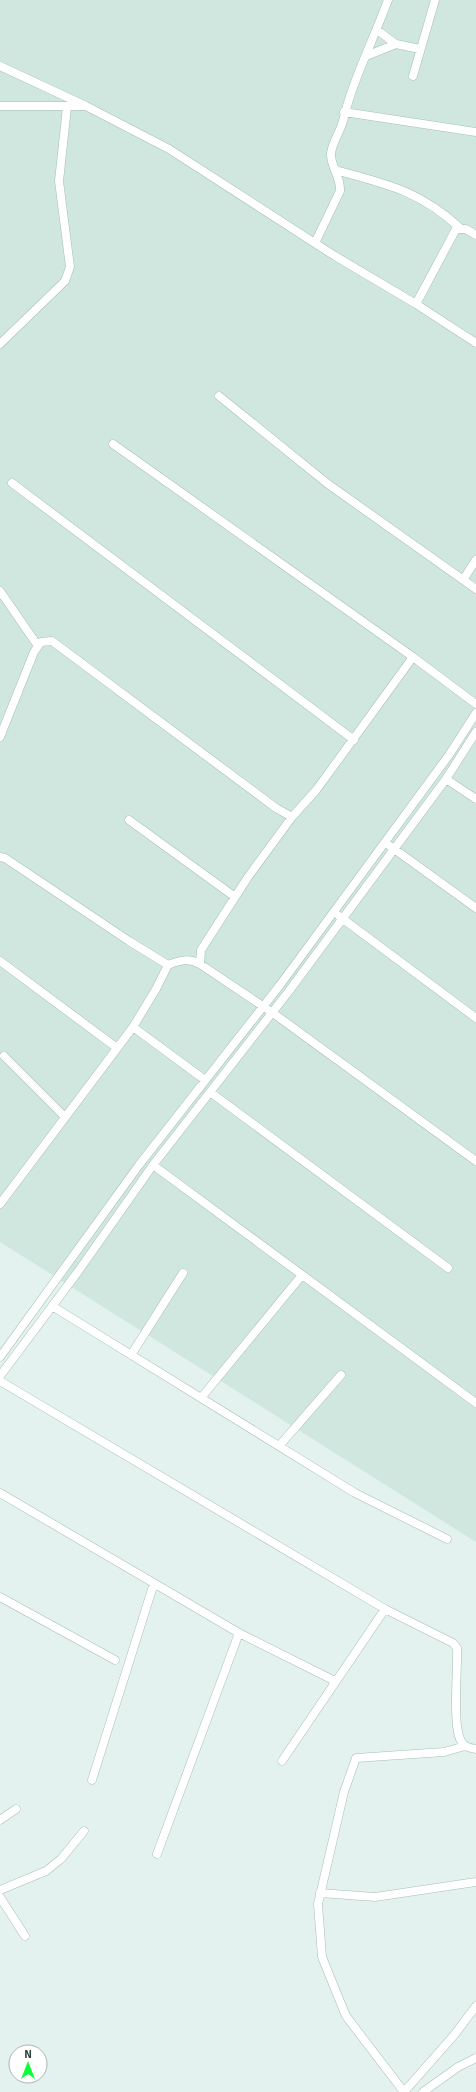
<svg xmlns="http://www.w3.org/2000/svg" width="476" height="2092" font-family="Signika,sans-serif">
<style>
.residential{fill:#d0e7e0}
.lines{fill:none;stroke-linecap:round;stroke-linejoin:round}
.minor-casing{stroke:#a5beb6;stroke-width:9}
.minor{stroke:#fff;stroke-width:8}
</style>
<rect width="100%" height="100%" fill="#e3f2ee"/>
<!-- residential -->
<path class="residential" d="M0 0H476V1542L0 1242Z"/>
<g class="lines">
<defs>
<path id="minor" d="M377 30 396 44 420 49
M366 56 396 44
M0 66 86 106 169 149 335 256 416 304 476 343
M413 76 435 0
M0 106H85
M344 112 476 132
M335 170C387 184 420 191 460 228
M315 243 340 191C341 177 330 166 331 153 333 141 340 132 343 121 353 79 373 41 388 0
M416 304 456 229H466L476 235
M0 344 65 281 70 267 59 181 67 107
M219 396 328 484 476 589
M113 444 413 657
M12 483 354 740
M463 580 476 560
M0 591 38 646
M0 737 34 652 41 642 52 641 276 808 292 817 317 789 413 657 476 704
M446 779 476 799
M129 820 235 897
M390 846 476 908
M0 857 5 858 129 941 168 965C180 960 189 958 200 964L273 1013 476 1161
M339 916 476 1018
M0 961 117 1048
M200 964 201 950 248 877 292 817
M168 965 156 989 133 1027 205 1080
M4 1056 65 1117
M210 1092 448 1268
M153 1165 476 1403
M0 1204 133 1027
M52 1306 355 1493 447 1539
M131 1355 183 1273
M0 1357 139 1165 280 985 449 755 476 713
M0 1376 77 1273 153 1165 289 991 446 779 476 732
M0 1381 385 1609 453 1643 457 1648C458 1668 452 1726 461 1741 464 1747 470 1748 476 1749
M201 1398 302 1275
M279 1446 341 1375
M0 1493 239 1633 157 1854
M0 1597 115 1660
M239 1633 335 1681
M465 1746 444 1752 356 1758 344 1792 318 1904 322 1957 346 2016 404 2092 455 2034 476 2006
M282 1761 385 1609
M92 1780 154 1583
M0 1820 16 1809
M0 1890 46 1871 61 1859 84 1831
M320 1893 375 1897 476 1882
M0 1897 25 1936
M423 2092 458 2067 476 2058"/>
</defs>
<!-- minor casing -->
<use href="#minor" class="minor-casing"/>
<!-- minor -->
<use href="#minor" class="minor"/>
</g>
<!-- north arrow -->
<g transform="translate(28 2064)"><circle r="19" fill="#ffffff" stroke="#adb4b2"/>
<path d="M0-3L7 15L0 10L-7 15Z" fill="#0dff38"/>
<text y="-6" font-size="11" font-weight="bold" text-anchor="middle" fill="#33443e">N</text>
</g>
</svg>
